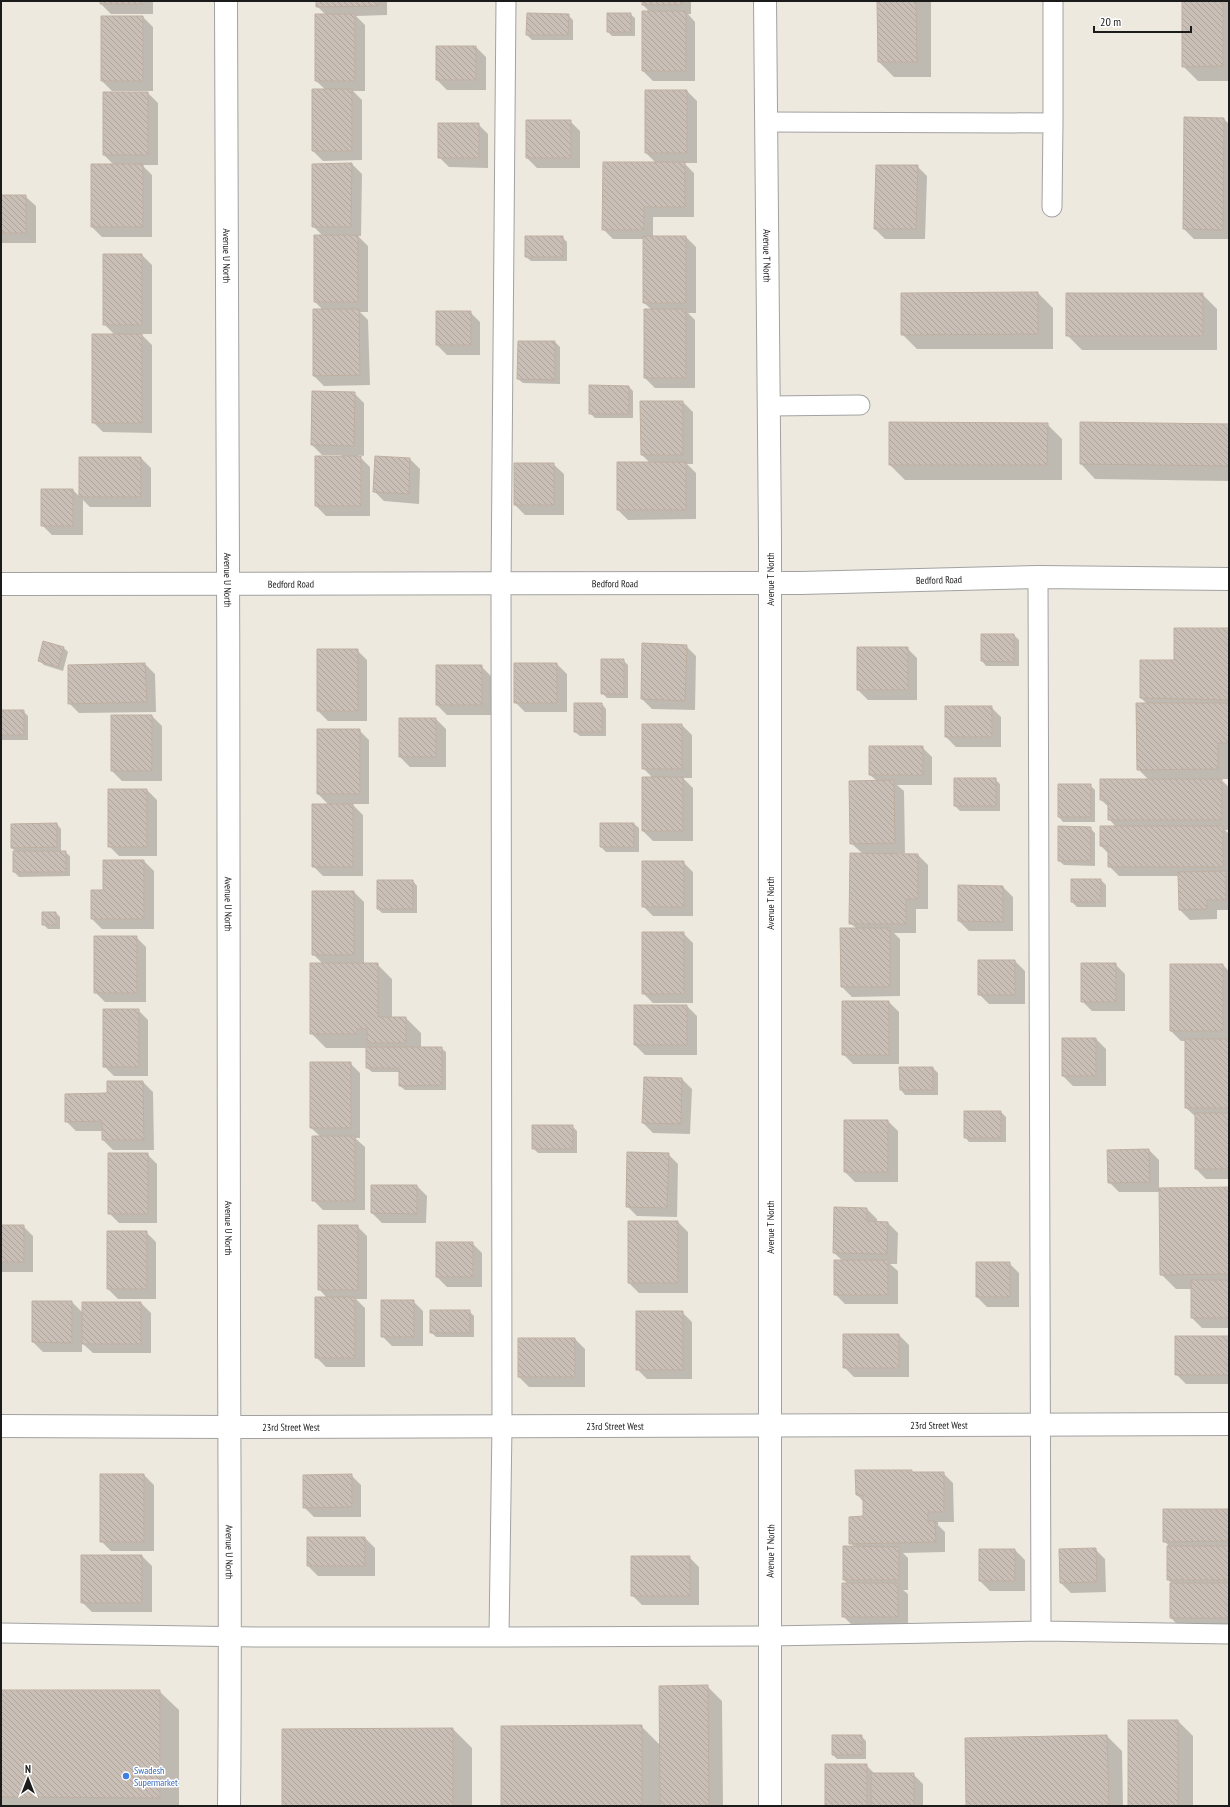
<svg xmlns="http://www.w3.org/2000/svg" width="1230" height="1807" font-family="'PT Sans Narrow',sans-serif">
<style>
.shadow{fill:#0003}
.building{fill:url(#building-back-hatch);stroke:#c0afa1}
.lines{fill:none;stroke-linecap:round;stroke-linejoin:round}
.service-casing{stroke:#a2a2a2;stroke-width:21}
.minor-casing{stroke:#a2a2a2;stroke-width:24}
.service{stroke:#fff;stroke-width:19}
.minor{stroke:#fff;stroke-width:22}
.shop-dot{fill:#3f7fe0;stroke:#fff;stroke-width:1.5}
.labels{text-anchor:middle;stroke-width:3;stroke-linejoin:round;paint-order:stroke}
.street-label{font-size:10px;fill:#1b1b1b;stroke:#fff}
.shop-label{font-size:10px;fill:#366cbe;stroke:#fff;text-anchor:start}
</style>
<defs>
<pattern id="building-back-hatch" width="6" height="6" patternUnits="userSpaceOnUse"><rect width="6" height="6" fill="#cabfb6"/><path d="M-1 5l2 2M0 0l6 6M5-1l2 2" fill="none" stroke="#ada49c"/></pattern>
</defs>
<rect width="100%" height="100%" fill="#eee9df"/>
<!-- shadow -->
<path class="shadow" d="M101 1H153V14H111L101 4Z
M317 1H387V15L356 16 365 25V91H353L362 100V160L323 161 313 151 326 90 316 81 326 15 317 6Z
M643 1H691V14H688L695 22V81H653L643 71V12H650L643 5Z
M878 1H931V77H894L879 62Z
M1183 1H1229V81H1198L1183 66Z
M630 14 635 18V36H612L608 32Z
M568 15 573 20V40H532L527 35Z
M143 17 153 27V91H112L102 81Z
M476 47 486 57V90H447L437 80Z
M687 91 697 101V163H684L694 173V217H653V237H686L696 247V313H688L695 320V388H655L645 378 652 310 644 303V239H613L603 229 656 163 646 153Z
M148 93 158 103V165H142L152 175V237H102L92 227V165H114L104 155Z
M1224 119 1229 124V239H1194L1184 229Z
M570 121 580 131V168H537L527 158Z
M478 124 488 134V168L449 167 439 157Z
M352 164 362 174 361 236H358L368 246V312H360L368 320 370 385 324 386 314 376 323 310 315 302V236H323L313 226Z
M917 166 927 176 925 239H885L875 229Z
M1 196H25L36 206V243H1Z
M562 237 567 242V261H531L526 257Z
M142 255 152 265V334H141L152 345V433L103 432 93 422 115 335 104 324Z
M1038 293 1053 308V349H917L902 334Z
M1202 294 1217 309V350H1082L1067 335Z
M470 312 480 322V355H447L437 345Z
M555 342 560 347V384L523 383 518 379Z
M629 387 633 391V418H595L590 413Z
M354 393 364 403V456L358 455 370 467V516H326L316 506 342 455H322L312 445Z
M683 402 693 412V464H687L696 473V519L628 520 618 510 650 463 642 455Z
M1047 424 1062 439V480H905L890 465Z
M1229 425V481L1095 479 1081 464Z
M376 457 410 459 420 469 419 504 384 501 374 491Z
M141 458 151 468V507H90L83 500V535H52L42 525 73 490 80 497Z
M553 464 564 474V515H525L515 505Z
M1229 629 1228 779H1220L1229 787V830H1225L1229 834V910H1217V919L1190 920 1180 910 1179 876H1119L1109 866V854L1101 846 1116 827 1109 819V807L1101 800 1149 780 1138 769 1147 704 1141 698V661H1175Z
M982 635H1014L1019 640V666H986L982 661Z
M686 646 696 656 695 710 652 709 642 699Z
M64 648 68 652 63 671 44 665 39 660Z
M907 648 917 658V700H868L858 690Z
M318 650H357L367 660V721H328L318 711Z
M623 660 628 665V698H607L602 693Z
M145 664 155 674 156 712 79 713 69 703Z
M557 664 567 674V712H525L515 702Z
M481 666 491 676V715H447L437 705Z
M602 704 606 709V736H580L575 732Z
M991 707 1001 717V747H956L946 737Z
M1 711H23L28 716V740H1Z
M152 716 162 726V781H122L112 771Z
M436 719 446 729V767H410L400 757Z
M682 725 692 735V778H683L693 788V841H653L643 831 653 778 643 768Z
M359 730 369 740V804H352L363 815V876H323L313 866 329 805 318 794Z
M922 747 932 757V785H897L904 791 905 853H896V855H918L928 865V909H916V933H894L900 939V996L852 997 842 987 857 929 850 923 863 854 851 843 877 781 870 775Z
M955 779H995L1000 784V811H960L955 806Z
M1090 785 1095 790V822H1063L1059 817Z
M109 790H147L157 800V856H119L109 846Z
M57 824 61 829V852H65L70 856V876L19 877 14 872 16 852 12 848Z
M601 824H634L639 828V852H606L601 847Z
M1090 828 1095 833V866L1064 865 1059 861Z
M144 861 154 871V929H102L92 919 104 891Z
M683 862 693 872V916H653L643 906Z
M1072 880H1101L1106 885V907H1077L1072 902Z
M413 881 417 886V913H382L378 909Z
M1003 887 1013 897V931H969L959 921Z
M354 892 364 902V964H377L392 979V1018H406L421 1033V1048H441L446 1052V1090H405L400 1086V1072H372L367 1068V1048H326L311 1033 323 964 313 954Z
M56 913 60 917V929H48L43 924Z
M683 933 693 943V1003H653L643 993Z
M136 937 146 947V1002H105L95 992Z
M979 961H1015L1025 971V1004H989L979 994Z
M1115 964 1125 974V1011H1092L1082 1001Z
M1171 965H1223L1229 971V1179H1206L1196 1169V1117L1186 1108V1041H1181L1171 1031Z
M889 1002 899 1012V1064H853L843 1054Z
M687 1006 697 1016V1055H645L635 1045Z
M138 1010 148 1020V1076H114L104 1066Z
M1096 1039 1106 1049V1086H1073L1063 1076Z
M350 1063 360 1073V1138H355L365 1147V1210H323L313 1200 321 1137 311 1128Z
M933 1068 938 1073V1095H905L901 1090Z
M682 1079 692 1089 690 1134 653 1133 643 1123Z
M143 1082 153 1092 154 1150H113L103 1140V1131H76L66 1121 108 1094Z
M1001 1112 1006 1117V1142H969L965 1137Z
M888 1121 898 1131V1182H855L845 1172Z
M572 1126 577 1131V1153H538L533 1148Z
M1149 1150 1159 1160V1189L1229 1188V1328H1202L1192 1318V1289H1176L1161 1274 1160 1192H1119L1109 1182Z
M147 1154 157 1164V1223H119L109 1213Z
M668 1154 678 1164 677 1217 637 1216 627 1206Z
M417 1186 427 1196 426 1223H382L372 1213Z
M867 1209 877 1219V1223H888L898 1233 897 1264H890L898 1271V1304H845L835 1294 843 1261 834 1253Z
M629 1222H678L688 1232V1293H639L629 1283Z
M1 1226H23L33 1236V1272H1Z
M357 1226 367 1236V1299H356L365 1308V1367H326L316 1357 327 1298 319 1289Z
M146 1232 156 1242V1299H118L108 1289Z
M437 1243H472L482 1253V1287H447L437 1277Z
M977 1263H1009L1019 1273V1307H987L977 1297Z
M413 1301 423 1311V1346H392L382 1336Z
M72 1302 83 1313V1303H141L151 1313V1353H93L82 1343V1352H43L33 1342Z
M469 1311 474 1316V1337H436L431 1332Z
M682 1312 692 1322V1379H647L637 1369Z
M899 1335 909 1345V1377H854L844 1367Z
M1229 1337V1384H1186L1176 1374Z
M575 1339 585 1349V1387H529L519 1377Z
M911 1471 914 1473H943L953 1483 954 1522H938V1525L945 1532V1552L903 1553 908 1558V1590H903L908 1594V1627L853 1626 843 1616 848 1584 844 1580 855 1547 850 1543 864 1517V1502L857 1495Z
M101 1475H144L154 1485V1551H111L101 1541Z
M351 1475 361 1485V1517H314L304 1507Z
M1229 1510V1628H1181L1171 1618 1173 1584 1168 1580V1545L1164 1541Z
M365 1538 375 1548V1576H318L308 1566Z
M1095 1549 1105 1559 1106 1592 1071 1593 1061 1583 1060 1550Z
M980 1550H1015L1025 1560V1591H990L980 1581Z
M142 1556 152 1566V1612H92L82 1602Z
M689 1557 699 1567V1605H642L632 1595Z
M707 1686 722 1701 723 1806H502L641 1726 660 1745Z
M1 1691H159L179 1710V1806H1Z
M1178 1721 1193 1736V1806H1129Z
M452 1728 472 1748V1806H283Z
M861 1736 866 1741V1759H837L833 1755Z
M1107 1736 1122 1751 1123 1806H967L966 1739Z
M866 1765 875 1774H913L923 1784V1806H826Z"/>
<!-- building -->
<path class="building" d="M100 1H144V4H100Z
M316 1H378V6L316 7Z
M642 1H682V5H642Z
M877 1H916L917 62H878Z
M1182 1H1223V66L1182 67Z
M642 11H686V71H642Z
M527 13 569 14 568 35H526Z
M607 13H631V32H607Z
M315 14H355V81H315Z
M101 16H143V81H101Z
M436 46H476V80H436Z
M312 89H352V151H312Z
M645 90H687V153H645Z
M103 92H148V155H103Z
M1184 117 1224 118 1223 230 1183 229Z
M526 120H571V158H526Z
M438 123H479V158H438Z
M603 162H685V207H644V230H602Z
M352 163 351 227H312V164Z
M91 164H143V227H91Z
M876 165H918L916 229H874Z
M1 195H26V233H1Z
M314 235H358V302H314Z
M525 236H563V257H525Z
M643 236H686V303H643Z
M103 254H142V325H103Z
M1038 292V334L901 335V293Z
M1066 293H1203V336H1066Z
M313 309H359L360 375 313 376Z
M644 309H686V378H644Z
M436 311H471V345H436Z
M92 334H142V423H92Z
M518 341H555V380L517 379Z
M589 385 629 386V414H589Z
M312 391 355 392 354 446 311 445Z
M640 401H683V455H641Z
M889 422 1048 423 1047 465H889Z
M1080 422 1229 424V466L1080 464Z
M315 456H361V506H315Z
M375 456 410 458 409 494 373 492Z
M79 457H141V497H79Z
M617 462H686V510H617Z
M514 463H554V505H514Z
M41 489H73V526H41Z
M1174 628H1229V700L1140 698V660H1174Z
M981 634H1014V662L981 661Z
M43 641 64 647 58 667 38 661Z
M642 643 687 645 685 701 641 699Z
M857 647H908V690H857Z
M317 649H358V711H317Z
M601 659H624V694H601Z
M145 663 147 702 68 704V665Z
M514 663H557V703H514Z
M436 665H482V705H436Z
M574 703H602V732H574Z
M1136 703H1229V743H1218V769L1137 770Z
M945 706H992V737H945Z
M1 710H24V735H1Z
M111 715H152V771H111Z
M399 718H436V757H399Z
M642 724H682V769H642Z
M317 729H360V794H317Z
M869 746H923V775H869Z
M642 777H683V831H642Z
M954 778H996V806H954Z
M1100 779H1222V820H1108V800H1100Z
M894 780 895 843 850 844 849 781Z
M1058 784H1091V817H1058Z
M108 789H147V847H108Z
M312 804H353V867H312Z
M57 823V847L11 848V824Z
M600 823H634V847H600Z
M1058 826 1091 827V861H1058Z
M1100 826H1223V867H1108V846H1100Z
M13 851H66V872H13Z
M850 853 918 854V899H906V924H849Z
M103 860H144V919H91V890H103Z
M642 861H684V907H642Z
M1226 871V900H1207V909L1179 910 1178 872Z
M1071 879H1101V902H1071Z
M377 880H413V909H377Z
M958 885 1003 886V922L958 921Z
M312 891H354V955H312Z
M42 912H56V925H42Z
M840 928H890V987H841Z
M642 932H684V994H642Z
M94 936H137V993H94Z
M978 960H1015V995H978Z
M310 963H378V1017H406V1043H367V1029H357V1034H310Z
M1081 963H1116V1002H1081Z
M1170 964H1223V1031H1170Z
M842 1001H889V1055H842Z
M634 1005H687V1045H634Z
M103 1009H139V1067H103Z
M1062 1038H1096V1076H1062Z
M1185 1039H1229V1108H1185Z
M366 1047H442V1085L399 1086V1068H366Z
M310 1062H351V1128H310Z
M899 1067H933V1090H900Z
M644 1077 682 1078 681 1124 642 1123Z
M107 1081H143L144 1140H102V1121L65 1122V1094L107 1093Z
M964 1111H1001V1138H964Z
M1195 1113H1229V1169H1195Z
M844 1120H888V1172H844Z
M532 1125H573V1149H532Z
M312 1136H355V1201H312Z
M1149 1149 1150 1182 1108 1183 1107 1150Z
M627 1152 669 1153 667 1208 626 1207Z
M108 1153H148V1214H108Z
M371 1185H417V1214L371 1213Z
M1229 1187V1274L1160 1275 1159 1188Z
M834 1207 867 1208V1221L888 1222 887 1254 833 1253Z
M628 1221H678V1283H628Z
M1 1225H24V1262H1Z
M318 1225H358V1290H318Z
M107 1231H147V1289H107Z
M436 1242H473V1277H436Z
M834 1260H888V1295H834Z
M976 1262H1010V1297H976Z
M1191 1280H1229V1318H1191Z
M315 1297H355V1358H315Z
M381 1300H414V1337H381Z
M32 1301H72V1343L32 1342Z
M82 1302H141V1344H82Z
M430 1310H470V1333H430Z
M636 1311H683V1370H636Z
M843 1334H899V1368H843Z
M1175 1336H1229V1375H1175Z
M518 1338H575V1377H518Z
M855 1470H912V1472H944V1512H928V1521H935L936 1542 849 1544V1517L863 1516V1495H856Z
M100 1474H144V1542H100Z
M352 1474V1507L303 1508V1475Z
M1163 1509H1229V1541L1163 1542Z
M307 1537H365V1566H307Z
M843 1546 899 1547V1580H843Z
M1167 1546H1229V1580H1167Z
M1096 1548 1097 1582 1060 1583 1059 1549Z
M979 1549H1015V1581H979Z
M81 1555H142V1603H81Z
M631 1556H690V1596H631Z
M842 1583H898V1617H842Z
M1170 1583H1229V1618H1170Z
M708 1685 709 1806H660L659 1686Z
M1 1690H160V1798L1 1797Z
M1128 1720H1178V1806H1128Z
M642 1725V1806H501V1726Z
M453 1728V1806H282V1729Z
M832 1735H862V1755H832Z
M1107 1735 1109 1806H966L965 1738Z
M825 1764H867V1806H825Z
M871 1773H914V1806H871Z"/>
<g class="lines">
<defs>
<path id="service" d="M1053 1V123
M766 122 1053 123 1052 207
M769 406 860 405
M1038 577 1041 1631
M1 1633 262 1637H499L769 1636 1041 1631 1229 1634
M499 1637 502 1425 501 584 506 1"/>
<g id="minor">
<path id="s1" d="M226 1C228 427 229 854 229 1280 229 1455 231 1631 229 1806"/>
<path id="s2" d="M765 1 770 541V1806"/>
<path id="s3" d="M1 584 801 583 1038 577 1229 579"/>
<path id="s4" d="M1 1426 229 1427 1229 1424"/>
</g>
</defs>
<!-- service casing -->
<use href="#service" class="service-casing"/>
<!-- minor casing -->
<use href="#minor" class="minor-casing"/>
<!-- service -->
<use href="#service" class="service"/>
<!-- minor -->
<use href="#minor" class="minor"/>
</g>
<!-- markers -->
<circle class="shop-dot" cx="126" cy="1776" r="4"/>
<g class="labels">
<!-- street labels -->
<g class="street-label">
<text dy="4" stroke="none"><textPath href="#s1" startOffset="255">Avenue U North</textPath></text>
<text dy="4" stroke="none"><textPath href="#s2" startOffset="255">Avenue T North</textPath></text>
<text transform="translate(770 579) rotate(-90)" y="4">Avenue T North</text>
<text dy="4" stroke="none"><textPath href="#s3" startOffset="938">Bedford Road</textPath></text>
<text dy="4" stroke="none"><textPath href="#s1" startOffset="579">Avenue U North</textPath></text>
<text dy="4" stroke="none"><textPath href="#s3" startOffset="614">Bedford Road</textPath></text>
<text dy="4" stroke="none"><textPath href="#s3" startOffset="290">Bedford Road</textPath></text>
<text transform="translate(770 903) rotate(-90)" y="4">Avenue T North</text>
<text dy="4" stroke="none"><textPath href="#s1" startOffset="903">Avenue U North</textPath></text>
<text transform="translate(770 1227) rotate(-90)" y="4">Avenue T North</text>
<text dy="4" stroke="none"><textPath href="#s1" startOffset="1227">Avenue U North</textPath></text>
<text dy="4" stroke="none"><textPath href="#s4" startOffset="614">23rd Street West</textPath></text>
<text dy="4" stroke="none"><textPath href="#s4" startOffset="938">23rd Street West</textPath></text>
<text dy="4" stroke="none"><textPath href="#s4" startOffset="290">23rd Street West</textPath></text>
<text dy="4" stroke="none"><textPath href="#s1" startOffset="1551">Avenue U North</textPath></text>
<text transform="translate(770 1551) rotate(-89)" y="4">Avenue T North</text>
</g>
<!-- shop labels -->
<g class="shop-label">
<text x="134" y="1774">Swadesh<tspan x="134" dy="12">Supermarket</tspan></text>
</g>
</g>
<!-- border -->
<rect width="1230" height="1807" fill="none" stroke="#1b1b1b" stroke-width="4"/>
<!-- north arrow -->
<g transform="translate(28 1779)" stroke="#ffffff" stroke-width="3" paint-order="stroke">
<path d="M0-3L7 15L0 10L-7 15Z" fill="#1b1b1b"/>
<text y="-6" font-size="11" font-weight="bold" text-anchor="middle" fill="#1b1b1b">N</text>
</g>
<!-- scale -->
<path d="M1094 26v6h97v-6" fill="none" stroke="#1b1b1b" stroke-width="2"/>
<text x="1100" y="26" font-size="12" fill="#1b1b1b" stroke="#ffffff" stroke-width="3" paint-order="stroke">20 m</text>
</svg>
